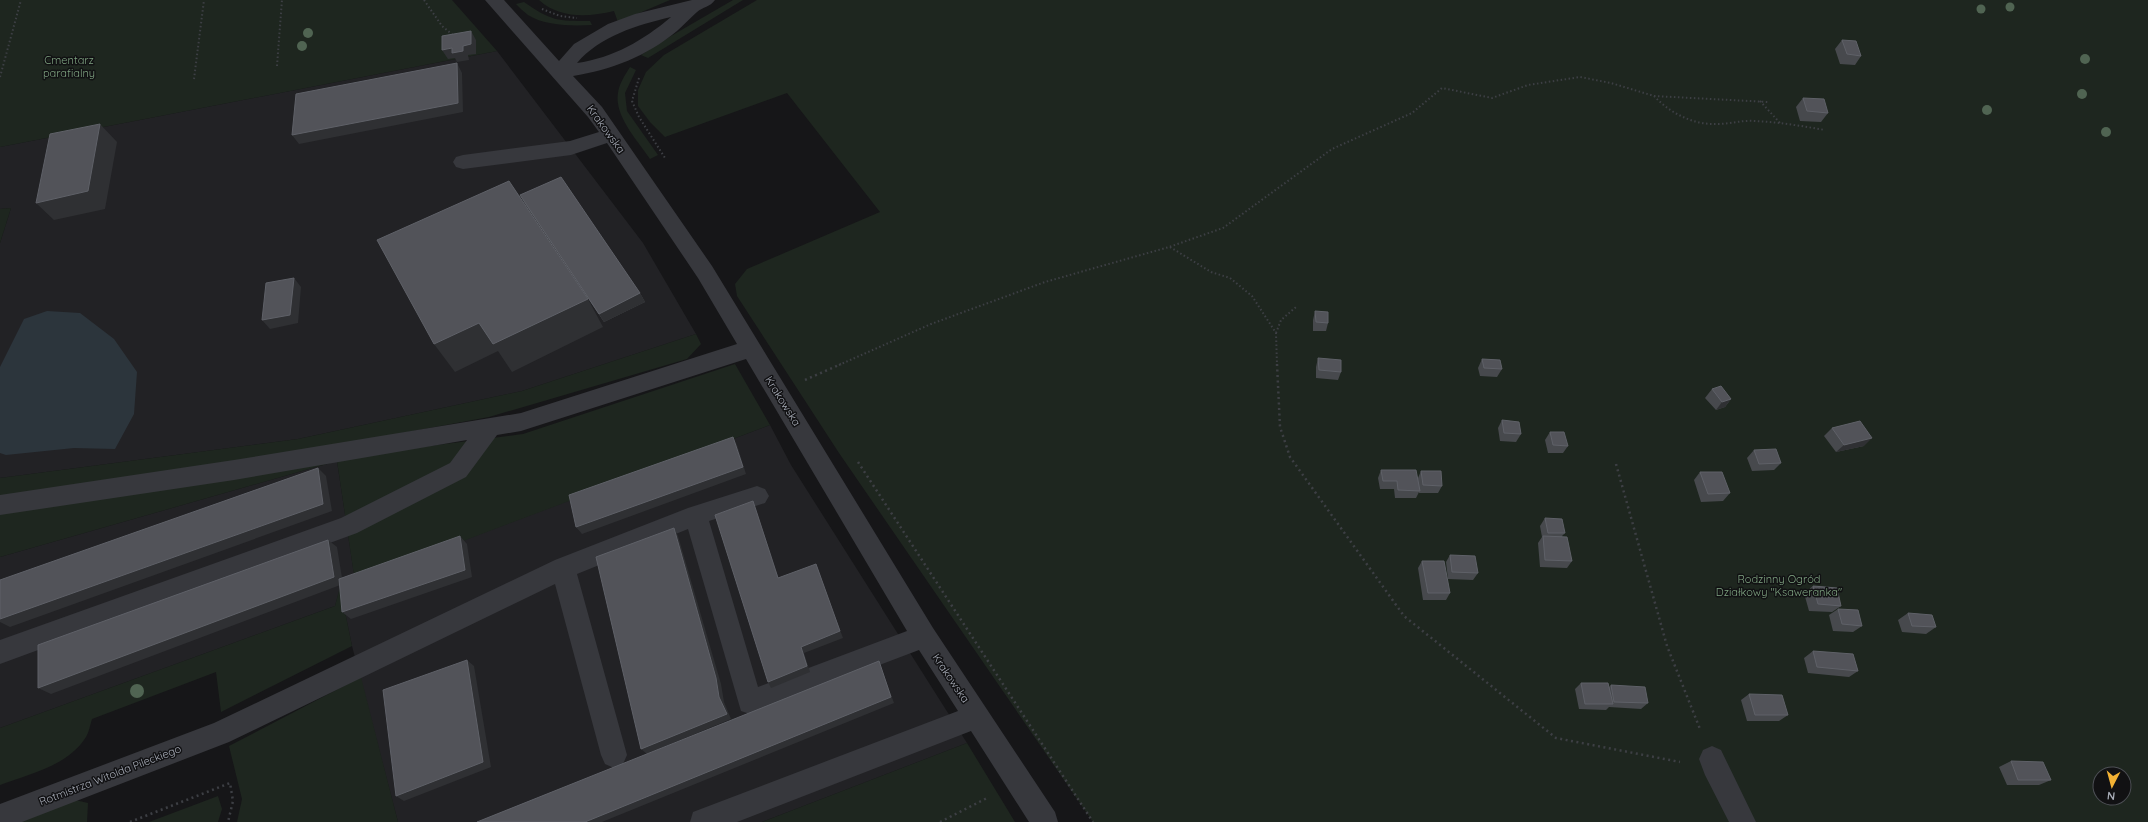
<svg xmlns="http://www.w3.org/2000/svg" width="2148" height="822" font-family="Quicksand,sans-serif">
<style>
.built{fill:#222225}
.green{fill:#1e261f;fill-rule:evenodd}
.water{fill:#2c353c}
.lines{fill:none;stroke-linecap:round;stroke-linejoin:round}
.path-far1{stroke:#3d3f44;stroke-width:2;stroke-dasharray:1.5 2.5;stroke-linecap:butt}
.path{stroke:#3d3f44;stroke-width:2.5;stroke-dasharray:2 3.5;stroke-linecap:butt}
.minor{fill:#37383d;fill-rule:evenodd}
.tree{fill:#506452}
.wall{fill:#47494d}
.shaded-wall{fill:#2f3033}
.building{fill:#525359;stroke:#5f6168}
.labels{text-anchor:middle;stroke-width:3;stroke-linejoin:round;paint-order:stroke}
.park-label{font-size:11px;fill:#7fa381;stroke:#111113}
.street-label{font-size:11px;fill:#a8adb8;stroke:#111113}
</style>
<rect width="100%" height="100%" fill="#161618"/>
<!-- built -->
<path class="built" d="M497 51 643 243 696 334 522 391 298 439 0 478V243L11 208 0 209V147Z
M770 425 791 465 967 743 762 822H398L352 646 340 588 335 606 0 728V557L337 461 355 581Z"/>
<!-- green -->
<path class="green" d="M0 0H452L497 51 0 147Z
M539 0H670L618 22 614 11C588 17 560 19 539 0Z
M733 0H743L648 58 641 55 659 43Z
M757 0H2148V822H1093L839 453 737 296 735 284 747 269 880 212 787 93 665 137 650 122 638 106V90L646 72 664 55ZM2100 774H2124V798H2100Z
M524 2C551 21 557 21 590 21L592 25C572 26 545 26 528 15 524 12 520 8 516 4Z
M630 67 636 70 625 93 627 111 658 155 650 159C638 141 614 116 618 93 619 84 625 75 630 67Z
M11 208 0 243V209Z
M696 334 701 344 687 359 489 417 230 465 0 497V478L298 439 522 391Z
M735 364 770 425 355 582 337 461 0 557V513L429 446 523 434Z
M340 587 352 646 221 712 216 672 92 719C90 725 89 732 86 737 68 766 29 774 0 785V728L335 606Z
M361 677 398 822H237L242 799 229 746Z
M967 743 1015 822H762Z
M218 796 222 809 218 822H149Z
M75 800 88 803 87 822H15Z"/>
<!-- water -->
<path class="water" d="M47 311 80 313 114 339 137 372 134 414 115 449 74 448 6 455 0 453V367L24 319Z"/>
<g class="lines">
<!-- path-far1 -->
<path class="path-far1" d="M424 0 442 26 454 36
M542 9 560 16 577 18
M277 66 282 0
M0 77 21 0
M639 78 632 101 639 117 665 158
M194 79 204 0
M1654 96C1670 113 1693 125 1717 124 1730 124 1742 120 1754 121 1778 122 1802 126 1825 130
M1760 101 1780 123
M1170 247 1211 272 1230 278 1252 296 1276 333 1277 365
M1276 333 1281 320 1296 307
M839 365 931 324 1045 282 1169 247 1223 228 1332 149 1412 113 1442 88 1492 98 1528 85 1580 77 1611 83 1654 96 1768 102"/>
<!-- path -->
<path class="path" d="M1277 364 1280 427 1290 457 1404 616 1556 738 1680 762
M805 380 841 364
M858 462 1093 822
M1616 464 1667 646 1700 729
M130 822 230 783 233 801 228 822
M940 822 989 797"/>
<!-- minor -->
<path class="minor" d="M485 0H504L559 61 574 44 608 24 635 14 692 0H715C710 7 703 7 697 12 690 18 684 25 677 31 647 56 611 70 573 76L602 107 712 266 933 628 1055 812 1058 822H1029L971 731 737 822H690L693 812 958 711 919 650 750 714 741 711 688 529 577 574 627 755 623 764 614 768 605 764 601 755 555 584 229 742 22 822H0V804L214 723 555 560 688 508 757 486 765 489 769 496 765 503 709 521 758 687 907 631 746 359 521 431 497 435 466 477 357 533 0 664V640L341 518 450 463 467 440 234 480 0 515V495L234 460 521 413 737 344 698 278 607 143 571 155 463 169 456 167 453 162 456 157 463 155 570 141 599 132 588 117ZM671 17C644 40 613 58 577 63 600 36 637 25 671 17Z
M1712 746 1721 750 1756 822H1729L1705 775 1699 759 1703 750Z"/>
</g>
<!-- trees -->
<g class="tree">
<circle cx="2010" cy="7" r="4.5"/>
<circle cx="1981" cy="9" r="4.5"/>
<circle cx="308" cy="33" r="5"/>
<circle cx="302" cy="46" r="5"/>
<circle cx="2085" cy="59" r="5"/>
<circle cx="2082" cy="94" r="5"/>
<circle cx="1987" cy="110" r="5"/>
<circle cx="2106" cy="132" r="5"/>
<circle cx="137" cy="691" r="7"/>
</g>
<!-- wall -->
<path class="wall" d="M1842 40 1861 56 1855 65 1840 64 1835 49Z
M1803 98 1828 113 1821 122 1800 121 1796 107Z
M520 195 640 293 645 302 604 322 525 204Z
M1315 311 1328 323 1326 331H1313V320Z
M1318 358 1341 372 1338 380 1316 378V367Z
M1482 359 1502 369 1497 377 1480 376 1478 368Z
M1712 389 1731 399 1725 407 1716 410 1705 398Z
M1502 420 1521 434 1516 442 1500 441 1498 428Z
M1832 428 1864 446 1836 452 1824 436Z
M1550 432 1568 446 1563 453H1548L1545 440Z
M1754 450 1781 463 1774 470 1752 471 1747 458Z
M1381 470 1418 478 1421 471 1442 486 1438 493H1419V492L1416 498H1395L1394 489H1380L1378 478Z
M1700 472 1730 493 1723 501 1701 502 1694 480Z
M1545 518 1565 533 1562 536 1572 561 1567 568 1540 567 1538 543 1542 537 1540 526Z
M1450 555 1478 573 1473 580 1448 579 1446 562Z
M1422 561 1450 593 1446 600H1423L1418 568Z
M1813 586 1841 606 1832 612 1809 611 1804 593Z
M1838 609 1862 626 1853 632 1833 631 1829 615Z
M1908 613 1936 627 1926 634 1902 632 1898 620Z
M1813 651 1858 671 1849 677 1808 673 1804 658Z
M1581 683 1609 687 1611 685 1648 703 1641 709 1609 707 1606 710 1579 709 1575 689Z
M1749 694 1788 715 1779 721H1747L1741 700Z
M2011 761 2051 780 2039 785H2007L1999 767Z"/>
<!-- shaded-wall -->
<path class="shaded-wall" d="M471 31 476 40V54L468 55 469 60 457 62 455 58 448 59 442 50 463 46Z
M457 63 462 73 463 112 299 144 292 135Z
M100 124 117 142 105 209 54 220 36 203Z
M294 278 301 287 298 323 270 329 262 320Z
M640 293 645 302 604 322 599 314Z
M588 299 603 327 512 372 498 351 455 372 434 344 479 323Z
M1731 399 1725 407 1716 410 1722 402Z
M733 437 737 445 746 474 582 534 576 527Z
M1872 438 1864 446 1836 452 1844 445Z
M318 468 326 476 332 511 10 627 0 622V619Z
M753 501 756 509 781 585 778 578Z
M674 528 678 536 721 684 724 702 731 719 647 754 641 749 719 697Z
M460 536 467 544 472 577 351 619 342 612Z
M328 540 337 547 343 584 51 694 38 688Z
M816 564 843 638 804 653 810 672 771 688 768 682Z
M467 660 474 666 491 767 404 801 396 796Z
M879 661 894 703 602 822H585Z"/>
<!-- building -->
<path class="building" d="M471 31V44L463 46V51L452 53V48L442 50V36Z
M1842 40 1856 41 1861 56 1847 54Z
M457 63 458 103 292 135 296 94Z
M1803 98 1824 99 1828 113 1807 111Z
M100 124 88 191 36 203 50 134Z
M561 177 640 293 599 314 520 195Z
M509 181 588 299 493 344 479 323 434 344 377 240Z
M294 278 290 315 262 320 266 283Z
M1315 311 1328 312V323L1316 322Z
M1318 358 1341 360V372L1319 370Z
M1482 359 1500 360 1502 369 1484 368Z
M1721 386 1731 399 1722 402 1712 389Z
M1502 420 1519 422 1521 434 1504 433Z
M1860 421 1872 438 1844 445 1832 428Z
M1550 432H1564L1568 446 1553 445Z
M733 437 743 467 576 527 569 495Z
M1776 449 1781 463 1759 464 1754 450Z
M318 468 323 504 0 619V580Z
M1381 470H1416L1420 491 1398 490 1397 481H1383Z
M1421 471H1441L1442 486 1423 485Z
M1700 472H1722L1730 493 1708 494Z
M753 501 778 578 816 564 840 631 801 647 807 666 768 682 715 515Z
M1545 518 1562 519 1565 533H1548Z
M674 528 716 678 719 697 727 714 641 749 596 557Z
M460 536 465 570 342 612 339 579Z
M1543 536 1567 537 1572 561 1545 560Z
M328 540 334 577 38 688V645Z
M1450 555 1475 556 1478 573 1452 572Z
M1422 561H1444L1450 593H1428Z
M1813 586 1837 588 1841 606 1818 604Z
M1838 609 1858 610 1862 626 1842 624Z
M1908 613 1932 615 1936 627 1912 626Z
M1813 651 1853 654 1858 671 1817 667Z
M467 660 483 762 396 796 383 690Z
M879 661 891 697 585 822H477Z
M1581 683H1608L1613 704H1585Z
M1611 685 1645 687 1648 703 1614 702Z
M1749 694 1782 695 1788 715H1755Z
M2011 761 2043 762 2051 780H2018Z"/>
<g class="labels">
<!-- park labels -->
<g class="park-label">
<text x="69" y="64">Cmentarz<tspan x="69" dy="13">parafialny</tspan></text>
<text x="1779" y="583">Rodzinny Ogród<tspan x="1779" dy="13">Działkowy "Ksaweranka"</tspan></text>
</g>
<!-- street labels -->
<g class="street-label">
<text transform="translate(606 129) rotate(54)" y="4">Krakowska</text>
<text transform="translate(783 401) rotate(58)" y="4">Krakowska</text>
<text transform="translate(951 678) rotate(56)" y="4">Krakowska</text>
<text transform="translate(110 775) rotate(-21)" y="4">Rotmistrza Witolda Pileckiego</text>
</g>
</g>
<!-- north arrow -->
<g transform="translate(2112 786) rotate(186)"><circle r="19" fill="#111113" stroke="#4d4f55"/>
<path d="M0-3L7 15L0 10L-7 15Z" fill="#f2b134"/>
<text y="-6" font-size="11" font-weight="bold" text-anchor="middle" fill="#a8adb8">N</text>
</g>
</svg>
